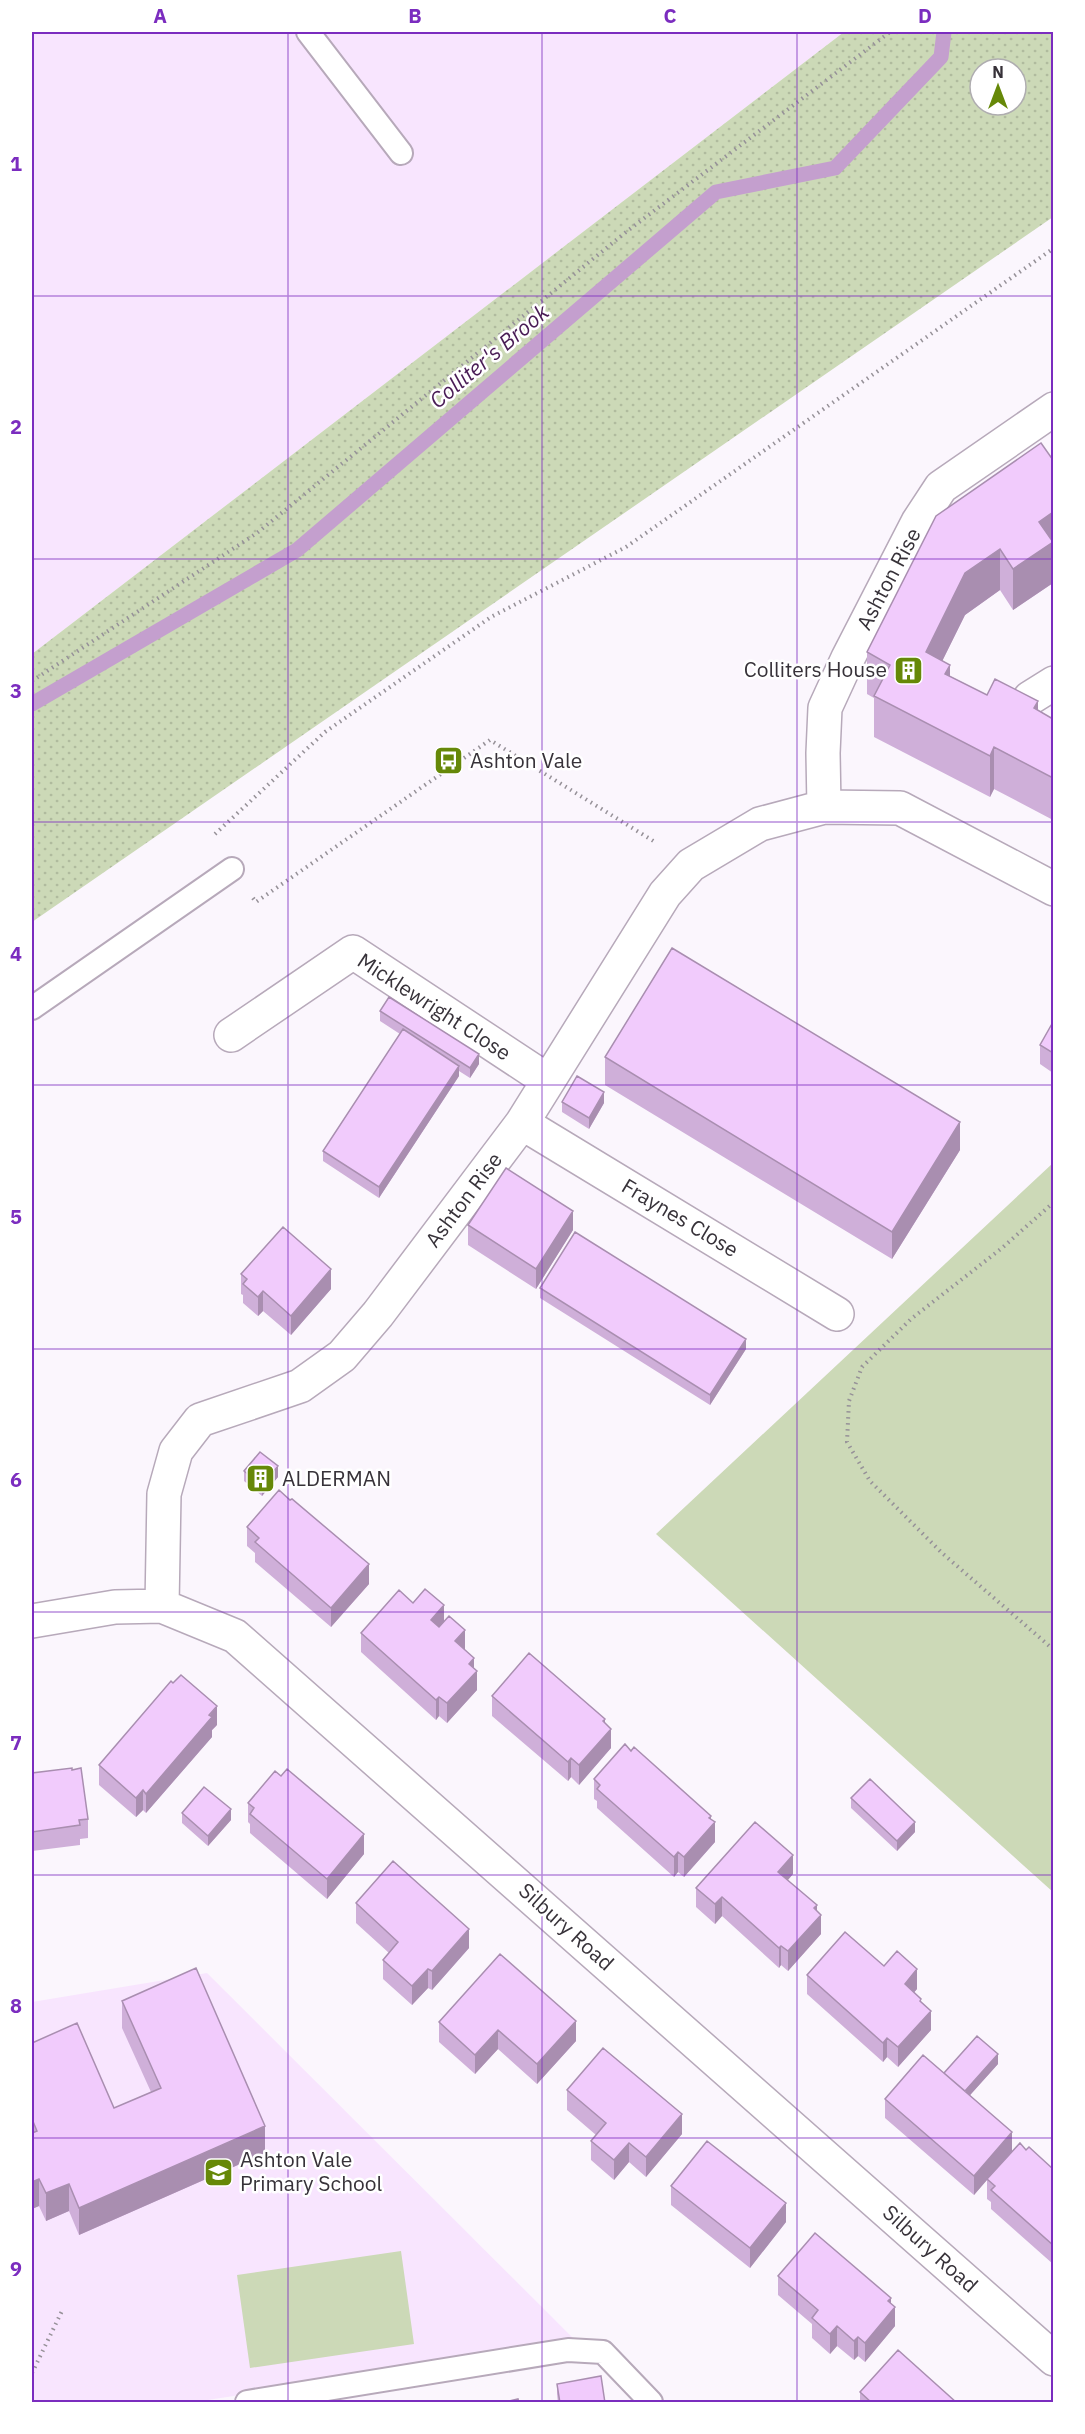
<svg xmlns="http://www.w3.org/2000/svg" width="1085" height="2434" font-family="'IBM Plex Sans',sans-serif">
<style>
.built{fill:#f8e5fe}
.grass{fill:url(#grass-dots);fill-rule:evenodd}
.green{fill:#ccd9b7}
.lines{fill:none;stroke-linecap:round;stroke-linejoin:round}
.stream{stroke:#c49fce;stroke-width:15}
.lane-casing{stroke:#b7a9ba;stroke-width:26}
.street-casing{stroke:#b7a9ba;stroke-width:36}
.path{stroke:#969198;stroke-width:4;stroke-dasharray:1.5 4.5;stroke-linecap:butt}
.lane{stroke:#fff;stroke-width:22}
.street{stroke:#fff;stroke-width:33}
.wall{fill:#cfafd9}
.shaded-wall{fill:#a98eb0}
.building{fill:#f1cbfc;stroke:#a98eb0;stroke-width:1.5}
.grid{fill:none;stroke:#7b2cbf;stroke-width:1.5;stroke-opacity:0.55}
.labels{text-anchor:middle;stroke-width:5;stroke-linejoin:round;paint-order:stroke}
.street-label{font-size:21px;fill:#373239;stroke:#fff}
.poi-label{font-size:21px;fill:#373239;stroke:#fff;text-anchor:start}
.water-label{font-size:22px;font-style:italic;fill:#491c55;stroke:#fff}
.neatline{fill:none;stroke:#7b2cbf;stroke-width:2}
.grid-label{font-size:20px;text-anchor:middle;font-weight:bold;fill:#7b2cbf}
</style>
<defs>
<pattern id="grass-dots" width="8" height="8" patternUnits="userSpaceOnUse" patternTransform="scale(1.5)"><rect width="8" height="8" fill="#ccd9b7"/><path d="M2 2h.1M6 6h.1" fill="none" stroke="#b0bb9e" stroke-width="1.8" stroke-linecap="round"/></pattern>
</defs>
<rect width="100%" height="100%" fill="#fbf6fd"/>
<!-- built -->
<path class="built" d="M32 32H844L32 654Z
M207 1973 577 2342 195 2402H32V2002Z"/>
<!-- grass -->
<path class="grass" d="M844 32H1053V217L32 922V654ZM980 69H1016V105H980Z"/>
<!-- green -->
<path class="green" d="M1053 1163V1892L656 1534Z
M401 2251 414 2344 250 2368 237 2275Z"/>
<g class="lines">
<!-- stream -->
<path class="stream" d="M32 704 297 550 716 192 835 168 941 57 944 32"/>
<defs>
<path id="lane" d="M308 32 401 153
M32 1008 232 869
M247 2402 568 2350 603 2352 651 2402"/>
<path id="street" d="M1030 698 1054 683
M824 807 823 753 825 708 848 658 918 522 941 487 1054 409
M231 1035 353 952 547 1080
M522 1123 837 1314
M162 1606 164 1494 176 1451 200 1420 300 1386 342 1356 378 1314 522 1123 665 894 691 865 760 824 824 807 900 808 1054 889
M32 1621 115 1607 162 1606 235 1636 1054 2359"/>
</defs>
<!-- lane casing -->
<use href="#lane" class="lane-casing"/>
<!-- street casing -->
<use href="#street" class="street-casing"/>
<!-- path -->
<path class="path" d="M32 681 257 533 626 232 890 32
M215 834 325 732 491 617 626 547 1054 248
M253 898 256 902 490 740 655 842
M1054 1202 1002 1248 911 1319 862 1367 849 1401 847 1442 870 1481 942 1553 1054 1650
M32 2373 62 2311"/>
<!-- lane -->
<use href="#lane" class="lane"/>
<!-- street -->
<use href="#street" class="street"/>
</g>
<!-- wall -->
<path class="wall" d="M1053 460V583L1013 610 1000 590 965 615 942 661 950 676 987 695 1038 711 1053 719V820L994 789 990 797 874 737V698L867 694V652Z
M380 1011 479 1064 470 1078 459 1071V1076L379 1198 323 1161V1151L400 1034 380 1021Z
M1053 1022V1073L1040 1064V1045Z
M605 1057 960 1150 892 1259 605 1085Z
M562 1102 604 1103 589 1129 562 1112Z
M468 1225 573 1230 536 1289 468 1245Z
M241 1274 331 1289 291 1335 263 1311 258 1316 243 1303V1295L241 1294Z
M540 1288 746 1349 710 1405 540 1298Z
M244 1471 278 1477 262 1496 244 1481Z
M247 1527 369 1584 331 1627 255 1562V1553L247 1546Z
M413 1603 444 1622 465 1650 474 1668 477 1690 447 1723 439 1716 436 1720 361 1652V1633Z
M492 1696 605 1724 611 1748 579 1785 571 1777 568 1781 492 1716Z
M217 1725 212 1730V1737L146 1813 143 1810 136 1817 99 1785V1765Z
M631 1751 711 1820 715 1842 684 1877 678 1872 674 1877 597 1808V1801L594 1799V1779Z
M72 1770 88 1819V1838L80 1839V1845L32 1851V1773Z
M851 1798 915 1832 897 1851 851 1808Z
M248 1803 364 1854 327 1899 250 1833V1824L248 1822Z
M182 1813 231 1820 208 1846 182 1823Z
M793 1874 788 1880 817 1911 821 1934 788 1971 781 1965 779 1968 722 1916 715 1924 696 1907V1888Z
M356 1903 469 1948 432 1990 428 1988 412 2005 383 1979V1960L389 1953 356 1923Z
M500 1954 576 2041 537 2084 498 2049 475 2074 439 2042V2022Z
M884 1966 917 1989 914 1992 921 2002 931 2030 898 2067 887 2057 883 2062 807 1994V1975Z
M122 2001 265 2153 79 2235 69 2211 46 2221 39 2206 32 2209V2043L114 2108 151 2092 122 2028Z
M998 2064 970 2095 1012 2151 1026 2150 1053 2169V2264L991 2209V2202L987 2199V2180L974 2195 885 2118V2099L944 2073Z
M567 2090 682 2134 646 2177 629 2162 614 2180 591 2160V2141L596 2135 567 2110Z
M671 2186 786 2222 750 2268 671 2205Z
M778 2276 891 2304 895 2326 865 2362 858 2356 854 2360 837 2346 830 2354 812 2338V2324L778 2295Z
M557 2384 605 2403H558L557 2394Z
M860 2392 957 2403H860Z"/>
<!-- shaded-wall -->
<path class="shaded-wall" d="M1053 512V583L1013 610V569L1039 522Z
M1000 549V590L965 615 926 694V652L965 573Z
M950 665V706L945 674Z
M1038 701V742L1034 708Z
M994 747V789L990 797V756Z
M479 1054V1064L470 1078V1068Z
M459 1066V1076L379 1198V1187Z
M604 1092V1103L589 1129V1118Z
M960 1122V1150L892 1259V1232Z
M573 1211V1230L536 1289V1269Z
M331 1269V1289L291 1335V1316Z
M263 1291V1311L258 1316V1297Z
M746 1339V1349L710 1405V1395Z
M278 1466V1477L262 1496V1486Z
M369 1564V1584L331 1627V1608Z
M444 1605V1625L431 1639V1620Z
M465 1630V1650L455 1641Z
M474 1658V1674L477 1671V1690L447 1723V1703L469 1664Z
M439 1697V1716L436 1720V1700Z
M217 1706V1725L212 1730V1737L146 1813V1794Z
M605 1719V1735L611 1729V1748L579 1785V1765L603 1721Z
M571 1758V1777L568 1781V1762Z
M143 1790V1810L136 1817V1798Z
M231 1809V1820L208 1846V1836Z
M711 1816V1826L715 1822V1842L684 1877V1857Z
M915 1822V1832L897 1851V1841Z
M364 1834V1854L327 1899V1879Z
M678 1852V1872L674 1877V1857Z
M793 1855V1874L778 1891V1872Z
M722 1897V1916L715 1924V1904Z
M817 1905V1919L821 1915V1934L788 1971V1951L814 1908Z
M469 1929V1948L432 1990V1971Z
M781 1946V1965L779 1968V1948Z
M428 1969V1988L412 2005V1986Z
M917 1969V1989L905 2003V1984Z
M931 2011V2030L898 2067V2047Z
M576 2021V2041L537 2084V2064Z
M498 2030V2049L475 2074V2055Z
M887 2038V2057L883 2062V2043Z
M998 2054V2064L963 2103V2093Z
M682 2114V2134L646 2177V2157Z
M265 2126V2153L79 2235V2208Z
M1012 2132V2151L974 2195V2176Z
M629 2143V2162L614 2180V2160Z
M39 2179V2206L32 2209V2182Z
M69 2184V2211L46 2221V2193Z
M786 2203V2222L750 2268V2248Z
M891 2298V2311L895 2307V2326L865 2362V2343L888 2301Z
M837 2326V2346L830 2354V2334Z
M858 2337V2356L854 2360V2341Z"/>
<!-- building -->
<path class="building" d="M1041 443 1053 460V512L1039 522 1053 542 1013 569 1000 549 965 573 926 652 950 665 945 674 987 695 995 679 1038 701 1034 708 1053 719V778L994 747 990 756 874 696 890 665 867 652 936 516Z
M672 948 960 1122 892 1232 605 1057Z
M389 997 479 1054 470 1068 380 1011Z
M1053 1022V1053L1040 1045Z
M403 1029 459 1066 379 1187 323 1151Z
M577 1076 604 1092 589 1118 562 1102Z
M506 1168 573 1211 536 1269 468 1225Z
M283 1227 331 1269 291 1316 263 1291 258 1297 243 1284 247 1279 241 1274Z
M575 1232 746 1339 710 1395 540 1288Z
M260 1452 278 1466 262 1486 244 1471Z
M279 1490 290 1500 292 1499 369 1564 331 1608 255 1542 259 1538 247 1527Z
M425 1589 444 1605 431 1620 439 1627 449 1616 465 1630 455 1641 474 1658 469 1664 477 1671 447 1703 439 1697 436 1700 361 1633 399 1590 413 1603Z
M529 1653 605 1719 603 1721 611 1729 579 1765 571 1758 568 1762 492 1696Z
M181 1675 217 1706 209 1715 212 1717 146 1794 143 1790 136 1798 99 1765 171 1681 173 1683Z
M625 1744 631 1751 634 1747 711 1816 709 1818 715 1822 684 1857 678 1852 674 1857 597 1789 600 1785 594 1779Z
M72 1768V1770L81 1768 88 1819 79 1820 80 1825 32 1832V1773Z
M287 1769 364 1834 327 1879 250 1814 254 1808 248 1803 275 1771 281 1776Z
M870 1779 915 1822 897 1841 851 1798Z
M204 1787 231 1809 208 1836 182 1813Z
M755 1822 793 1855 778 1872 817 1905 814 1908 821 1915 788 1951 781 1946 779 1948 722 1897 715 1904 696 1888Z
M393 1861 469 1929 432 1971 428 1969 412 1986 383 1960 398 1942 356 1903Z
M845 1932 884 1966 897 1951 917 1969 905 1984 921 1999 920 2001 931 2011 898 2047 887 2038 883 2043 807 1975Z
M500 1954 576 2021 537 2064 498 2030 475 2055 439 2022Z
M196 1968 265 2126 79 2208 69 2184 46 2193 39 2179 32 2182V2133L37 2131 32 2119V2043L77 2023 114 2108 161 2088 122 2001Z
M977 2036 998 2054 965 2091 944 2073Z
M603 2048 682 2114 646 2157 629 2143 614 2160 591 2141 606 2123 567 2090Z
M923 2055 1012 2132 974 2176 885 2099Z
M707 2141 786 2203 750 2248 671 2186Z
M1020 2143 1026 2150 1029 2147 1053 2169V2245L991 2190 995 2186 987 2179Z
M815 2233 891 2298 888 2301 895 2307 865 2343 858 2337 854 2341 837 2326 830 2334 812 2318 818 2310 778 2276Z
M898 2350 957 2403H872L860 2392Z
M601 2376 605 2403H560L557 2384Z
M518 2399 519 2403H500Z"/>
<!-- grid -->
<path class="grid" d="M288 32V2402M542 32V2402M797 32V2402M32 296H1054M32 559H1054M32 822H1054M32 1085H1054M32 1349H1054M32 1612H1054M32 1875H1054M32 2138H1054"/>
<!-- icons -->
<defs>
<symbol id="building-square" viewBox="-11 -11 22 22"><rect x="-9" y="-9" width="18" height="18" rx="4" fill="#668808" stroke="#fff"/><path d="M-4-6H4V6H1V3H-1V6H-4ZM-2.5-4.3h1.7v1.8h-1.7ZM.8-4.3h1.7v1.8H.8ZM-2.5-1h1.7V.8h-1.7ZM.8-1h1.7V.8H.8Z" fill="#fff"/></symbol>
<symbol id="bus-square" viewBox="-11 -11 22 22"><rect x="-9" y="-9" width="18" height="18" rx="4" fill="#668808" stroke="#fff"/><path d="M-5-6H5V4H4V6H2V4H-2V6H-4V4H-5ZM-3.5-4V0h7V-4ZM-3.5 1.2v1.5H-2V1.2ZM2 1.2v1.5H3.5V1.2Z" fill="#fff"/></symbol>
<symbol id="school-square" viewBox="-11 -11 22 22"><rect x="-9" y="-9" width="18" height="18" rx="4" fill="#668808" stroke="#fff"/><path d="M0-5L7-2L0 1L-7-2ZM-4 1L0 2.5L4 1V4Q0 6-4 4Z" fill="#fff"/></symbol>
</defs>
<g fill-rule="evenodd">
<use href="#building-square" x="892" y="654" width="33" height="33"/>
<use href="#bus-square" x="432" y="744" width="33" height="33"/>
<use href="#building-square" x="244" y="1462" width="33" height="33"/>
<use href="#school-square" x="202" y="2156" width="33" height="33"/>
</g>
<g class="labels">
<!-- street labels -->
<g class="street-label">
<text transform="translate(889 579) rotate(-62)" y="7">Ashton Rise</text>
<text transform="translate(434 1007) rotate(33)" y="7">Micklewright Close</text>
<text transform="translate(464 1200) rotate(-53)" y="7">Ashton Rise</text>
<text transform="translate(680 1218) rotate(31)" y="7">Fraynes Close</text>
<text transform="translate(566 1927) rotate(42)" y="7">Silbury Road</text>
<text transform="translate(930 2249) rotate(42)" y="7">Silbury Road</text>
</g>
<!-- poi labels -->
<g class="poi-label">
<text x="887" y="677" text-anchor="end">Colliters House</text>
<text x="470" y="768">Ashton Vale</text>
<text x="282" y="1486">ALDERMAN</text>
<text x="240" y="2167">Ashton Vale<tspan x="240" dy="24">Primary School</tspan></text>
</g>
<!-- water labels -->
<g class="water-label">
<text transform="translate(489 356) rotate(-40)" y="8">Colliter's Brook</text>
</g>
</g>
<!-- border -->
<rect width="1085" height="2434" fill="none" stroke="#ffffff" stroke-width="66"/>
<!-- north arrow -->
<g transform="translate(998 87)"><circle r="28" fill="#ffffff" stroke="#afadb0" stroke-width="1.5"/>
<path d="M0-4.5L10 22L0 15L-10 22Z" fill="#668808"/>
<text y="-9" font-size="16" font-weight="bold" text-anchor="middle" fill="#373239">N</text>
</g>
<rect x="33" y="33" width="1019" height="2368" class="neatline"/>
<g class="grid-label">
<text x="160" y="23">A</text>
<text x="415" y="23">B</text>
<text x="670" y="23">C</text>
<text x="925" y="23">D</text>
<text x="16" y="171">1</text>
<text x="16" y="434">2</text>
<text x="16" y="698">3</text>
<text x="16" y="961">4</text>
<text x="16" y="1224">5</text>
<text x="16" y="1487">6</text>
<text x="16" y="1750">7</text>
<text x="16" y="2013">8</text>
<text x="16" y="2276">9</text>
</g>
</svg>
